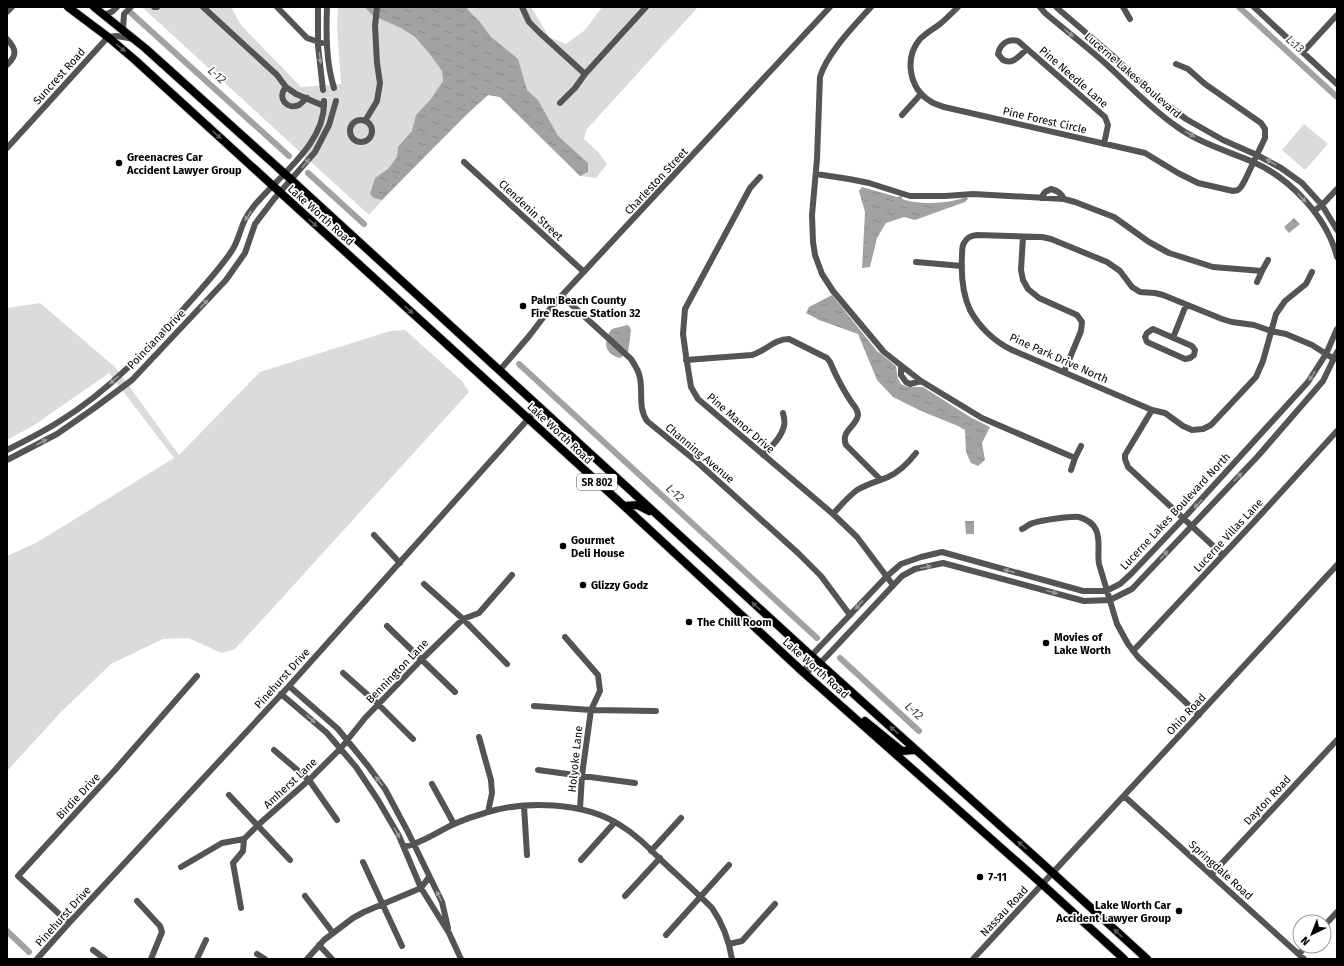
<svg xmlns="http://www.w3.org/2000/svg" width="1344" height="966" font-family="'Fira Sans',sans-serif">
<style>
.green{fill:#dbdbdb}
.water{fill:url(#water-ripples)}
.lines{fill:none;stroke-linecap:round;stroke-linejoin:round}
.canal{stroke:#a2a2a2;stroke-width:6}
.minor-tunnel{stroke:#d9d9d9;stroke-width:6;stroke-dasharray:6 3;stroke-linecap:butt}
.major-casing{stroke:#dbdbdb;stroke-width:10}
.minor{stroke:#545454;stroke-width:6}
.major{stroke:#000;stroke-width:8}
.oneway{fill:#989898}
.oneway2{fill:#595959}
.poi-dot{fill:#000;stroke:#fff;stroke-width:1.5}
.labels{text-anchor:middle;stroke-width:3.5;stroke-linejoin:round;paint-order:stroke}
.shield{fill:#fff;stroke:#4c4c4c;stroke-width:1}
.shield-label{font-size:10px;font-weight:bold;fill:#000}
.street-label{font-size:11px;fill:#000;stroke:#fff}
.poi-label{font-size:11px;font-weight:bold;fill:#000;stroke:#fff;text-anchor:start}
.water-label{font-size:12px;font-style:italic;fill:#434343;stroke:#fff}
</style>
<defs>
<pattern id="water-ripples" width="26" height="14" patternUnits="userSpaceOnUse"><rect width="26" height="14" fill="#a2a2a2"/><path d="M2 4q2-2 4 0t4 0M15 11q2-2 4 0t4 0" fill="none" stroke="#8a8a8a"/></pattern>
</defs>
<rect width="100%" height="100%" fill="#fff"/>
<!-- green -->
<path class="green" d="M142 7H231L241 25 301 87 341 84 337 27 338 7H531L549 37 566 44 585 30 602 7H698L587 129 584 139 598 152 607 164 596 178 580 176 500 97 488 95C447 133 406 173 369 215Z
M1304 124 1328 144 1305 170 1282 150Z
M40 303 115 367 179 455 260 372 390 331 405 330 462 381 469 392 282 598 235 649 222 653 188 638 163 639 111 664 60 713 7 771V556L36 543 174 458 109 373 33 426 7 440V308Z"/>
<!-- water -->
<path class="water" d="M365 7H466L469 11 480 22 491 37 518 59 527 90 538 100 558 136 588 163V172L580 176 500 97 488 95 466 115 382 200 374 198 370 194 375 178 388 169 397 157 398 147 412 131 416 115 431 99 443 81 442 71 429 53 415 37 401 28 372 15Z
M862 187 897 197 902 196V199C919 205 949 204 966 197L968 199 965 202 915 220 904 217 886 223 877 238 870 267 862 268 865 212 859 191Z
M1294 218 1300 224 1289 233 1284 227Z
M832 295 877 351 896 366 898 379 901 384 908 387H923L970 417 990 427 982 443 985 460 978 466 971 463 966 452 965 430 958 426 921 411 893 397 877 380 858 334 819 320 806 313 809 307Z
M627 325 629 326 631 330 628 353 620 358C609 355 604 349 607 338 608 335 609 332 611 330 615 327 622 327 627 325Z
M965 521H974V534H966Z"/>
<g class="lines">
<!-- canal -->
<path class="canal" d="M1239 7 1337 97
M130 12 289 156
M308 173 364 224
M519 364 817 638
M840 658 919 731
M7 931 29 952"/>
<!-- minor-tunnel -->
<path class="minor-tunnel" d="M334 88 336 101
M323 90 324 101"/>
<defs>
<path id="major" d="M68 7 108 37 135 60 624 506 804 673 1042 884 1124 959
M94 7 145 48 285 174 807 652 1043 864 1147 959
M624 506 637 505 649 511
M865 721 902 751 916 750"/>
</defs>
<!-- major casing -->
<use href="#major" class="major-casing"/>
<!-- minor -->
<path class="minor" d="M154 7H157
M203 7 277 75 286 87 296 94 324 106
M277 7 307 38 322 43
M318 7V46L323 90
M327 7C326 34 326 62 334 88
M522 7 529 22 540 33 585 74 646 7
M871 7C854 26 827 53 820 77L817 159 812 215 813 242 815 255 822 274 833 291 884 352 921 381 982 418 1075 458 1071 470
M958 7C952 13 946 19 940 24 933 29 926 33 920 39 904 58 909 88 930 101 934 104 939 105 944 107L1145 153 1178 173 1198 183 1233 191 1238 190 1241 187 1245 180 1265 138V129L1261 123 1205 84 1188 69 1176 64
M1040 7 1045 13C1065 30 1086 46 1106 64 1129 85 1150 108 1176 126 1199 143 1227 151 1253 162 1290 178 1327 217 1337 257
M1056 7 1113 56 1152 93 1186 119 1223 140 1257 155 1281 168 1302 183 1322 205 1337 230
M1123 7 1130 19
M1254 7 1337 84
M7 12 12 7
M105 15 113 11 117 7
M123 29 124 14 131 7
M7 39C17 50 17 55 7 65
M1027 49C1019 56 1013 65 1003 60L998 54C1000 44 1008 38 1018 41L1105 117 1108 125 1104 144
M1303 52 1337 15
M286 87C276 99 288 110 299 105 302 103 304 100 307 98
M560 103 575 88 585 74
M902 115 921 94
M350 131a11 11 0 1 1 22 0a11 11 0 1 1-22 0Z
M365 121 377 101 380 83 377 63 375 26 377 7
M7 148 108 37 117 36 134 39
M464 162 584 272
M816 174 849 179 869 183 910 196H945L973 194 1064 199 1075 202 1114 217 1149 242 1169 253 1213 267 1262 271 1268 260
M760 177 750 188 685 309 683 334 686 356 691 387 698 399 833 514 857 537 893 585
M1041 198 1045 192 1051 189C1058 191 1061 193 1064 199
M1314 211 1322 205 1337 189
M1023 237 1021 270 1023 280 1028 289 1039 298 1077 315 1082 322 1081 331 1064 372
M916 262 962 266
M1312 272 1306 284 1285 301 1276 314 1263 361 1256 377 1211 425 1203 429 1192 430 1183 426 1165 413 1152 410 1012 350C995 342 979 327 970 310 962 293 961 273 962 255 962 251 962 246 964 243 967 237 971 236 977 235L1042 237 1051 239 1107 262 1120 271 1132 287 1140 292 1155 293 1163 295 1222 319 1232 322 1254 325 1271 331 1286 334 1312 345 1334 359
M1257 282 1262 271
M562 296 631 359C635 365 639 371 640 378 643 393 638 408 647 421L697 462 798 553 821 576 850 615
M1153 329 1192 346 1195 350 1194 355 1190 358 1185 359 1147 342 1145 337 1147 333Z
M1173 338 1186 305
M686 360 752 355C766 351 774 339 789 339L827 358 830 362C836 376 843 390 852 403 855 407 858 410 858 415 857 426 840 431 846 445L880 479
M901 366V375L906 382 910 384 921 381
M499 371 530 335 552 306 830 7
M1152 410 1125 455V459L1128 467 1223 555
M7 450C25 441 43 432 60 421 109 391 149 348 187 305 202 288 218 271 231 252 239 241 240 227 247 216 249 212 252 209 254 206 278 176 326 144 324 101
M763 455C771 447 781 438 784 426 785 423 784 417 783 413
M1075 458 1081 446
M7 460 57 434 93 409 132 380 226 280 245 253 255 224 274 199 315 152 329 125 336 101
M833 514C840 506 848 497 857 490 867 484 878 481 888 477 899 472 909 462 916 453
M1022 529C1026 527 1029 524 1033 523 1042 520 1071 516 1079 517 1086 519 1093 523 1096 530 1101 540 1097 553 1099 564L1117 624 1128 644 1138 657 1199 715
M374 535 400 563
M424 584 463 619 507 664
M387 626 455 692
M565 637 598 675 600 691 591 710 582 775 580 809
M1133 651 1253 523 1337 431
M343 673 378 704 413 739
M804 673 811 656 886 577 901 564 921 557 942 552 1083 591H1106L1120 584 1131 574 1184 518 1308 382 1326 354 1337 329
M805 673 819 664 827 656 902 576 915 569 943 563 1084 601 1110 600 1132 589 1258 456 1323 381 1337 352
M289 686 338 729 368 766 385 789 408 832 442 902 448 928
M281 694 327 733 356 767 378 800 399 836 421 888 449 933 461 959
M534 706 591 710 656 711
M479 737 491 780 492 793 488 812
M274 750 309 780 337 820
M538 770 635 783
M432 784 454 824
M229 795 290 860
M1124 796 1304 959
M524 806 527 855
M244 839 258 825 309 780 341 748 365 718 422 659 463 619 479 613 512 575
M404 847C422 843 437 832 454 824 463 820 474 816 485 813 525 800 584 802 620 825 635 834 647 846 659 858 677 875 695 891 712 908 723 924 729 940 732 959
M651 851 681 818
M581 860 615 822
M363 862 402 946
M181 867 222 843 244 839
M1211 875 1337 740
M305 896 333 933
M625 896 660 858
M137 901 160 926 162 932 151 959
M241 908 233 863 243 851 244 839
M69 923 18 876 115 770 197 676
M1324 926 1337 912
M666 935 729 865
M729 944 742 941 775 904
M319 945 332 959
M93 950 105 959
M257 954 265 959
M1299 954 1306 946
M37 959 69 923 289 686 539 407
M197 959 206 940
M307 959 324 940 353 918 364 912 421 888 429 877
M973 959 1337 565"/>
<!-- major -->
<use href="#major" class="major"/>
</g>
<!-- one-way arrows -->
<defs><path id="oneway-solid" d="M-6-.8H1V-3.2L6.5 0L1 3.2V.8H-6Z"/></defs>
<g class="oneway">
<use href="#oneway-solid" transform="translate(1069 33) rotate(40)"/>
<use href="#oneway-solid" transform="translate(320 58) rotate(82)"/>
<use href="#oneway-solid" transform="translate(1190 134) rotate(29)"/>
<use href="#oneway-solid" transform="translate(1271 162) rotate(-150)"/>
<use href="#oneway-solid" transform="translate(306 163) rotate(-51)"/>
<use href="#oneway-solid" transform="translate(1302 198) rotate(47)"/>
<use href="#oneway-solid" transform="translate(248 216) rotate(122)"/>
<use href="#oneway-solid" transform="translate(204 304) rotate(-47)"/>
<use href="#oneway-solid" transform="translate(1312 376) rotate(123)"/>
<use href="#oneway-solid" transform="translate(114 380) rotate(140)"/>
<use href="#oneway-solid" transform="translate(42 442) rotate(-28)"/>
<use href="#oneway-solid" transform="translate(1238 477) rotate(-46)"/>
<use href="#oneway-solid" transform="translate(1198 504) rotate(132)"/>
<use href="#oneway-solid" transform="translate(1164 555) rotate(-48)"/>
<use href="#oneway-solid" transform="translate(926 567) rotate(-12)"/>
<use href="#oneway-solid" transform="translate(1009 571) rotate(-165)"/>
<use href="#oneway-solid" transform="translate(1052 592) rotate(15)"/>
<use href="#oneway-solid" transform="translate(859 605) rotate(133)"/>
<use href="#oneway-solid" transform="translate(311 719) rotate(40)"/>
<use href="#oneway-solid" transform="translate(379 781) rotate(-127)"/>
<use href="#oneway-solid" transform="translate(397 833) rotate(61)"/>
<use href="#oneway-solid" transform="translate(439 896) rotate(-116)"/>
</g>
<g class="oneway2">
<use href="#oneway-solid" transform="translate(121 48) rotate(40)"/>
<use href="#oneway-solid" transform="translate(217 135) rotate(42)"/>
<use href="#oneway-solid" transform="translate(313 223) rotate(42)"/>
<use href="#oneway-solid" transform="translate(409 310) rotate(42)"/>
<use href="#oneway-solid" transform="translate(756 606) rotate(-137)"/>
<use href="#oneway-solid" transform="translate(894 730) rotate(-138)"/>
<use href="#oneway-solid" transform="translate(1022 845) rotate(-138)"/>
<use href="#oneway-solid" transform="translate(1118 933) rotate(-137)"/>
</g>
<!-- markers -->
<g class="poi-dot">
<circle cx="119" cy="163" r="4"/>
<circle cx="523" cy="306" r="4"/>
<circle cx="563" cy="546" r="4"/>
<circle cx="583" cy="585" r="4"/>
<circle cx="689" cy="622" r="4"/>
<circle cx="1046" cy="643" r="4"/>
<circle cx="980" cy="877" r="4"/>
<circle cx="1179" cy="911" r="4"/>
</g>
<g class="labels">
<!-- shield labels -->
<rect class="shield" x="577" y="474" width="40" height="16" rx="3"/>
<g class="shield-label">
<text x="597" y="486">SR 802</text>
</g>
<!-- street labels -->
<g class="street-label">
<text transform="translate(1133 75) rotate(41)" y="4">Lucerne Lakes Boulevard</text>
<text transform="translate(59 76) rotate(-48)" y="4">Suncrest Road</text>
<text transform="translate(1074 77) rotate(41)" y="4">Pine Needle Lane</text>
<text transform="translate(1045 120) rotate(13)" y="4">Pine Forest Circle</text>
<text transform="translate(656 181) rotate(-47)" y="4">Charleston Street</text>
<text transform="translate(531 210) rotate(43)" y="4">Clendenin Street</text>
<text transform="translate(321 215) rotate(42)" y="4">Lake Worth Road</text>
<text transform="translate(156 339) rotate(-46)" y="4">Poinciana Drive</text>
<text transform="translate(1059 358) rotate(24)" y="4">Pine Park Drive North</text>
<text transform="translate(741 423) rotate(41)" y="4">Pine Manor Drive</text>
<text transform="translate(560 433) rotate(43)" y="4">Lake Worth Road</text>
<text transform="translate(700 453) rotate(40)" y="4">Channing Avenue</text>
<text transform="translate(1175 511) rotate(-47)" y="4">Lucerne Lakes Boulevard North</text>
<text transform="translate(1228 535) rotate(-47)" y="4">Lucerne Villas Lane</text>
<text transform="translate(816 668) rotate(42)" y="4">Lake Worth Road</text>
<text transform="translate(397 671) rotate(-46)" y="4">Bennington Lane</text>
<text transform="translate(282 678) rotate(-48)" y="4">Pinehurst Drive</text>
<text transform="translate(1186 714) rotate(-47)" y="4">Ohio Road</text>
<text transform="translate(575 759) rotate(-84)" y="4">Holyoke Lane</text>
<text transform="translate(290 783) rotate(-43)" y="4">Amherst Lane</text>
<text transform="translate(78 796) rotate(-47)" y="4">Birdie Drive</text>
<text transform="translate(1267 800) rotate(-47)" y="4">Dayton Road</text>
<text transform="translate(1221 870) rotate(42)" y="4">Springdale Road</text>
<text transform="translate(1004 911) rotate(-47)" y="4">Nassau Road</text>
<text transform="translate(63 916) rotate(-48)" y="4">Pinehurst Drive</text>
</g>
<!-- poi labels -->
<g class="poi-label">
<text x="127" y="161">Greenacres Car<tspan x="127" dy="13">Accident Lawyer Group</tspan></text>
<text x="531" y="304">Palm Beach County<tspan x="531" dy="13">Fire Rescue Station 32</tspan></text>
<text x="571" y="544">Gourmet<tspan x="571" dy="13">Deli House</tspan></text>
<text x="591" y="589">Glizzy Godz</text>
<text x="697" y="626">The Chill Room</text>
<text x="1054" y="641">Movies of<tspan x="1054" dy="13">Lake Worth</tspan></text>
<text x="988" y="881">7-11</text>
<text x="1171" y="909" text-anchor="end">Lake Worth Car<tspan x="1171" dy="13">Accident Lawyer Group</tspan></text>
</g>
<!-- water labels -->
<g class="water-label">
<text transform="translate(1295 44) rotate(42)" y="4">L-13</text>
<text transform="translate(217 75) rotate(42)" y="4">L-12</text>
<text transform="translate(675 493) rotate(43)" y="4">L-12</text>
<text transform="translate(914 711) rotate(43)" y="4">L-12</text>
</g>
</g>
<!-- border -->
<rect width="1344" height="966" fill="none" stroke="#000000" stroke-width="16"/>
<!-- north arrow -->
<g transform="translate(1312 934) rotate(223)"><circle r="19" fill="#ffffff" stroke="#999999"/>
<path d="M0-3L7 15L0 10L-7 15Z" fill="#000000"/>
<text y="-6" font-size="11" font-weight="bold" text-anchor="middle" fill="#000000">N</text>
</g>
</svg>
